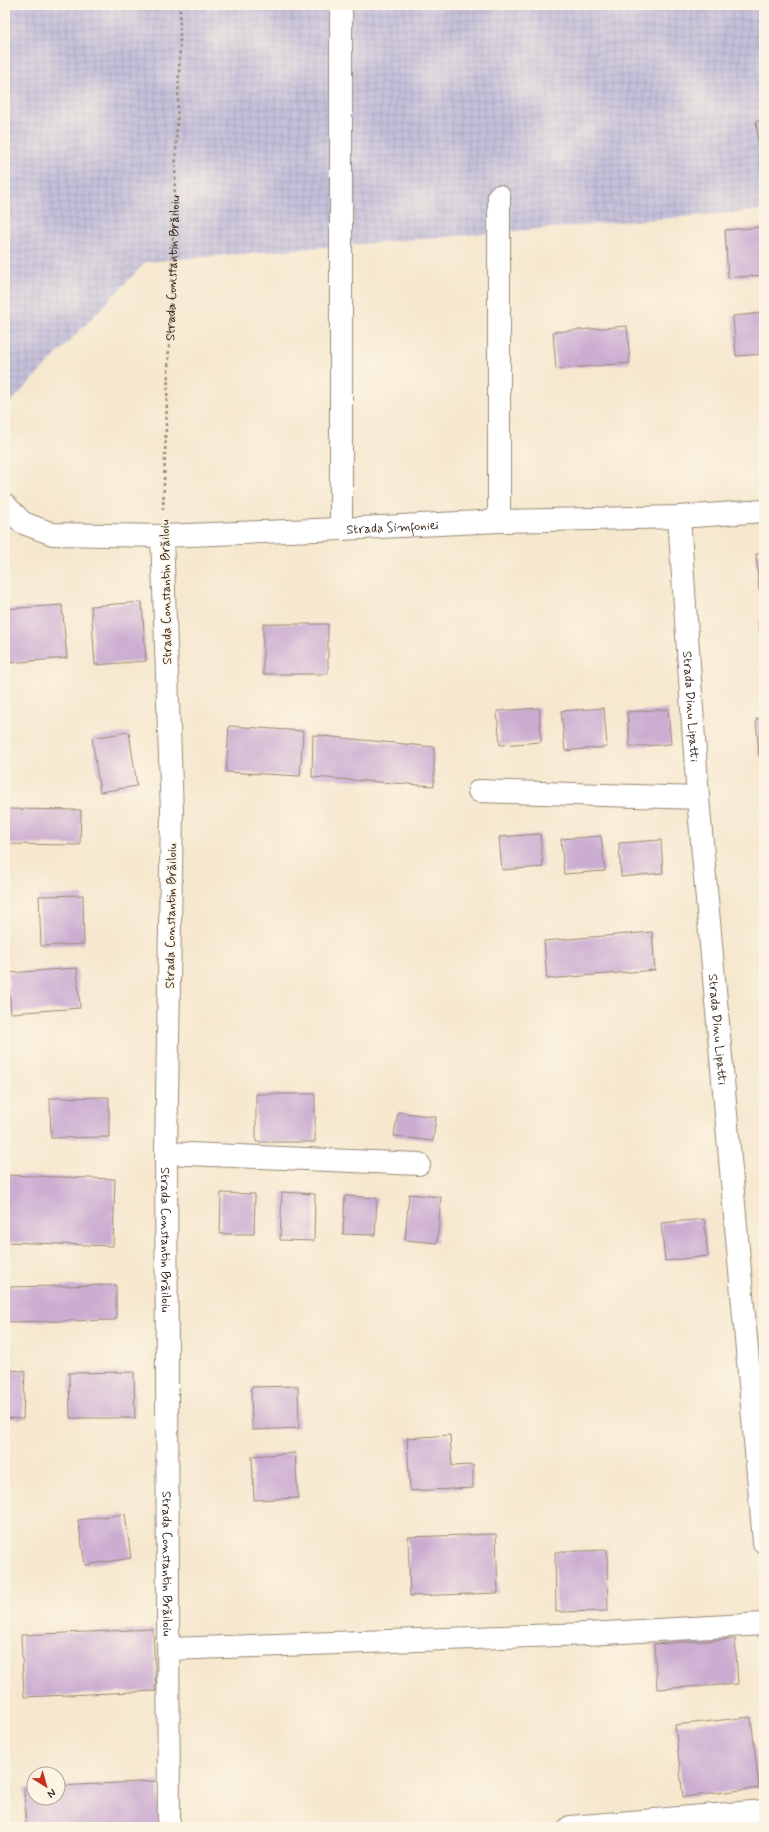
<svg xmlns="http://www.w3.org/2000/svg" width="769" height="1832" font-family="Mynerve,sans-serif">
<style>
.industrial{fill:url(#industrial-grid)}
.building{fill:#ccadd2}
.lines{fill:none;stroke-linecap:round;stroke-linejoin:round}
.minor-casing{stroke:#988976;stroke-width:24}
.path{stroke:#988976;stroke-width:2.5;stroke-dasharray:3 3;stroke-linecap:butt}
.minor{stroke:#fff;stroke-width:22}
.labels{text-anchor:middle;stroke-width:3;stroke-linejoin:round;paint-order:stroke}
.street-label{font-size:13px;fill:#3b2a1e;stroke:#fcf5e5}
</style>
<defs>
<pattern id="industrial-grid" width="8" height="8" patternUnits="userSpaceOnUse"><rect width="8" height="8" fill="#c5c0da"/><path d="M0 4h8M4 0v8" fill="none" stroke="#aaa5bb"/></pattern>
</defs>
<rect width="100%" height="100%" fill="#fcf5e5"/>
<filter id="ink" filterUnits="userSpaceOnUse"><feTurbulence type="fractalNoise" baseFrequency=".025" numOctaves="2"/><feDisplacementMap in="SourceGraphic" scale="8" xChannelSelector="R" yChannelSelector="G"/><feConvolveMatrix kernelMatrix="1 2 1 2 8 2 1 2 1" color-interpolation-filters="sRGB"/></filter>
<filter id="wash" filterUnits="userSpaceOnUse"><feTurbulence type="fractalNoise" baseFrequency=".012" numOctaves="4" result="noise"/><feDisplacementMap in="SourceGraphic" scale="16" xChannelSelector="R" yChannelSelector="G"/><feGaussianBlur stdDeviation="0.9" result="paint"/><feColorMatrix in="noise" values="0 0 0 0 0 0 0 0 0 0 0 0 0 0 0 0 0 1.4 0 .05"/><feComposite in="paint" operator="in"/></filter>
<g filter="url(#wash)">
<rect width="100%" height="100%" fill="#f6e8cf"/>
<!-- industrial -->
<path class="industrial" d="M5 5H764V210L146 262 5 408Z"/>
<g id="blocks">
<!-- building -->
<path class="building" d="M756 121H764V180L762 181Z
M764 227V275L728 278 725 230Z
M764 313V354L736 356 733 316Z
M627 326 630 363 556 369 553 332Z
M764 553V590L759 591 756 554Z
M142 602 146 661 95 665 91 606Z
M62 605 67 658 8 663 5 609Z
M764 621V662H763L759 622Z
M263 624H328V674H263Z
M539 708 541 742 500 745 497 711Z
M604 708 607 747 565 751 561 711Z
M668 709 671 744 630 747 627 712Z
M764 718V755L759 756 756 719Z
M229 726 303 731 300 776 226 772Z
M129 732 137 786 100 792 92 738Z
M313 735 434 747V786L312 777Z
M5 809 81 810 80 845 5 844Z
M540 834 543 867 502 870 499 837Z
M601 836 605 871 564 874 561 839Z
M661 840 663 873 621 877 619 843Z
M83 895 84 944 41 946 39 896Z
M652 932 655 970 547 979 544 941Z
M77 968 80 1008 11 1013 8 973Z
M256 1094H315V1142H256Z
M109 1097V1137L51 1138 50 1098Z
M398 1112 436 1117 433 1141 394 1136Z
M5 1175 115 1179 113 1246 5 1242Z
M282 1192 315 1194 314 1241 280 1240Z
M221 1193 255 1194 254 1234H220Z
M409 1194 441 1197 437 1243 405 1240Z
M345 1196 377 1198 375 1235 343 1234Z
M704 1219 708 1256 665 1261 661 1223Z
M116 1285V1320L5 1322V1287Z
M5 1370 25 1371 23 1419 5 1418Z
M134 1372 135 1418H70L69 1373Z
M298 1386 299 1428 252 1430 251 1387Z
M450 1435 452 1466 473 1465V1488L410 1491 407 1438Z
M295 1453 298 1498 254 1500 252 1456Z
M125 1514 131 1558 85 1565 78 1520Z
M496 1534 498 1593 410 1596 408 1537Z
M607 1550 608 1611 556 1612 555 1552Z
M153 1629 156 1691 24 1697 21 1635Z
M735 1639 738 1684 657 1689 654 1644Z
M751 1717 759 1788 683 1797 675 1725Z
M158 1781 161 1827H26L24 1788 34 1787V1798H58V1786Z"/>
</g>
</g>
<g filter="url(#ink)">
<use href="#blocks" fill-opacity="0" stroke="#988976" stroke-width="1"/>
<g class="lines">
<defs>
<g id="minor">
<path d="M341 5V529"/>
<path id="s2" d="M5 505 23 523 53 534 162 536 341 529 499 521 679 517 764 511"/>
<path id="s3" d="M679 517 698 798 764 1542"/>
<path d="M499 521V196"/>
<path id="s4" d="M162 536 172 813 166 1153 169 1827"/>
<path d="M479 791 698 798"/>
<path d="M166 1153 419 1164"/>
<path d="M169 1649 587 1634 764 1624"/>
<path d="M570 1827 764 1811"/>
</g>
</defs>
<!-- minor casing -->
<use href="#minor" class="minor-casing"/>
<!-- path -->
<path class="path" id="s1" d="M163 510 180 44V5"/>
<!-- minor -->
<use href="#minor" class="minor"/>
</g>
</g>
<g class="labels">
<!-- street labels -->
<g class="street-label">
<text dy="5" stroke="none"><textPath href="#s1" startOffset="242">Strada Constantin Brăiloiu</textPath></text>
<text dy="5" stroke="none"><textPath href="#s2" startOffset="397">Strada Simfoniei</textPath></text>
<text transform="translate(165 592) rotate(-91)" y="5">Strada Constantin Brăiloiu</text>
<text dy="5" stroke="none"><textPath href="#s3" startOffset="190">Strada Dinu Lipatti</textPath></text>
<text transform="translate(170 916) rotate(-89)" y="5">Strada Constantin Brăiloiu</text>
<text dy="5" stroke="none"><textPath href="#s3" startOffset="514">Strada Dinu Lipatti</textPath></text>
<text dy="5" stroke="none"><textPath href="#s4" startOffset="704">Strada Constantin Brăiloiu</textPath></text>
<text dy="5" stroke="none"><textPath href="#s4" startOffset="1028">Strada Constantin Brăiloiu</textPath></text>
</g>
</g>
<!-- margin -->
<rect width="769" height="1832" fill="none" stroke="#fcf5e5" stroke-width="20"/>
<!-- north arrow -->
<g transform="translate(46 1786) rotate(143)"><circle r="19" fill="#fcf5e5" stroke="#afa495"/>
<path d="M0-3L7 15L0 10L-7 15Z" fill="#c8321e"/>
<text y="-6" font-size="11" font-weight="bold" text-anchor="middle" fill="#3b2a1e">N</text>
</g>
</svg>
